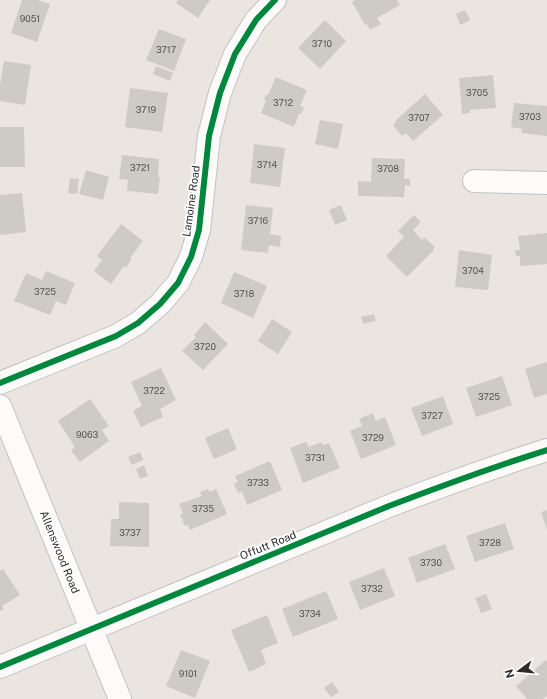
<svg xmlns="http://www.w3.org/2000/svg" width="547" height="699" font-family="'Public Sans',sans-serif">
<style>
.building{fill:#cecbc7}
.lines{fill:none;stroke-linecap:round;stroke-linejoin:round}
.minor-casing{stroke:#c3c1c1;stroke-width:24}
.minor{stroke:#fcfbfa;stroke-width:22}
.cycleway-casing{stroke:#fff;stroke-width:8}
.cycleway{stroke:#00873e;stroke-width:6}
.labels{text-anchor:middle;stroke-width:3.5;stroke-linejoin:round;paint-order:stroke}
.number-label{font-size:9px;fill:#565554}
.street-label{font-size:11px;fill:#2b2b2b;stroke:#fff}
</style>
<rect width="100%" height="100%" fill="#eae5e0"/>
<!-- building -->
<path class="building" d="M22 0H37L50 4 37 42 11 33Z
M178 0H210L198 18 176 3Z
M355 0H397L400 5 377 18 381 24 370 30 367 24 365 25 352 2Z
M465 10 470 20 460 25 456 14Z
M325 20 346 41 320 69 298 48Z
M159 29 186 39 174 71 146 60Z
M4 61 31 65 25 105 0 101V85Z
M156 66 173 73 170 81 153 74Z
M493 75 496 108 470 110V113L462 114 459 78Z
M276 77 307 90 300 106 304 108 301 114H299L294 127 261 113 266 101 264 99 266 95H268Z
M130 88 168 93 162 132 125 127Z
M425 94 443 115 413 141 406 133 402 136 393 125 396 122 395 121Z
M514 103 547 106V136L521 133 522 129 511 127Z
M320 120 343 124 338 149 315 144Z
M0 127H24L25 167H0Z
M254 144 285 148 280 187 250 183Z
M122 155 159 159 158 177H160L158 194 127 191 128 180 119 179Z
M372 158 405 159 404 179H410V186L405 185 404 197 358 196V181L371 182Z
M86 170 109 177 103 200 79 194Z
M70 178 79 179 77 194 68 193Z
M22 193 26 232 0 235V195Z
M246 205 273 208 270 234 281 236 280 247 269 245 268 253 241 250Z
M341 205 347 220 335 225 329 210Z
M414 215 421 222 413 230 422 240 424 237 435 247 433 249 434 250 407 277 386 256 404 237 398 231Z
M121 224 143 241 130 258 132 259 126 268 124 266 111 284 94 271 102 260 97 256Z
M547 233V264L520 266V256H516L515 250H520L518 236Z
M459 250 492 255 488 290 455 287Z
M46 271 75 283 66 305 56 301 50 315 14 301 26 273 42 280Z
M234 272 267 286 253 318 221 303Z
M374 314 376 321 363 324 361 317Z
M272 319 292 332 278 354 258 341Z
M205 322 228 344 203 370 182 351 196 337 194 335Z
M547 362V394L534 398 525 369Z
M161 368 176 400 160 409 163 417 141 427 133 411 142 406 131 382Z
M502 376 512 405 476 417 466 388Z
M443 396 453 424 422 436 411 408Z
M90 399 109 426 102 430 109 441 80 462 71 450 75 447 58 421Z
M373 413 376 421 385 417 396 445 361 459 350 431 362 426 359 419Z
M228 428 237 449 214 459 205 438Z
M306 442 309 447 322 442 323 445 329 443 340 468 303 483 290 448Z
M140 452 143 460 132 465 128 457Z
M270 461 282 490 247 505 242 491 238 493 234 484 238 482 235 476Z
M144 465 148 476 140 479 136 469Z
M208 489 210 492 216 489 227 514 190 530 188 525 185 526 180 515 183 513 179 504 202 496 200 492Z
M119 502 149 503V547L110 546 111 519H119Z
M547 510V530L541 512Z
M505 523 514 549 475 562 466 536Z
M445 544 455 569 417 583 408 558Z
M384 568 395 596 360 610 349 582Z
M3 569 20 595 2 606 4 609 0 611V571Z
M326 591 338 619 293 637 282 609Z
M486 594 492 609 481 613 475 598Z
M267 615 278 643 261 650 266 664 249 672 231 630Z
M181 650 210 661 195 698 166 686Z
M546 660 547 661V696L543 699H527L516 686Z
M332 682 339 692 331 697 324 688Z"/>
<g class="lines">
<defs>
<path id="minor" d="M474 181 547 183
M0 383 116 336 138 323 160 304 178 283 191 257 199 230 209 136 220 93 235 54 256 20 275 0
M0 406 120 699
M0 667 389 506C441 486 493 467 547 450"/>
</defs>
<!-- minor casing -->
<use href="#minor" class="minor-casing"/>
<!-- minor -->
<use href="#minor" class="minor"/>
<defs>
<path id="cycleway" d="M0 383 116 336 138 323 160 304 178 283 191 257 199 230 209 136 220 93 235 54 256 20 275 0
M0 667 389 506C441 486 493 467 547 450"/>
</defs>
<!-- cycleway casing -->
<use href="#cycleway" class="cycleway-casing"/>
<!-- cycleway -->
<use href="#cycleway" class="cycleway"/>
</g>
<g class="labels">
<!-- number labels -->
<g class="number-label">
<text x="30" y="22">9051</text>
<text x="322" y="47">3710</text>
<text x="166" y="53">3717</text>
<text x="477" y="96">3705</text>
<text x="283" y="106">3712</text>
<text x="146" y="113">3719</text>
<text x="530" y="120">3703</text>
<text x="419" y="121">3707</text>
<text x="267" y="168">3714</text>
<text x="140" y="171">3721</text>
<text x="388" y="172">3708</text>
<text x="258" y="224">3716</text>
<text x="473" y="274">3704</text>
<text x="45" y="295">3725</text>
<text x="244" y="297">3718</text>
<text x="205" y="350">3720</text>
<text x="154" y="394">3722</text>
<text x="489" y="400">3725</text>
<text x="432" y="419">3727</text>
<text x="87" y="438">9063</text>
<text x="373" y="441">3729</text>
<text x="315" y="461">3731</text>
<text x="258" y="486">3733</text>
<text x="203" y="512">3735</text>
<text x="130" y="536">3737</text>
<text x="490" y="546">3728</text>
<text x="431" y="566">3730</text>
<text x="372" y="592">3732</text>
<text x="310" y="617">3734</text>
<text x="188" y="677">9101</text>
</g>
<!-- street labels -->
<g class="street-label">
<text transform="translate(191 201) rotate(-82)" y="4">Lamoine Road</text>
<text transform="translate(268 545) rotate(-22)" y="4">Offutt Road</text>
<text transform="translate(60 552) rotate(68)" y="4">Allenswood Road</text>
</g>
</g>
<!-- north arrow -->
<g transform="translate(519 671) rotate(254)" stroke="#ffffff" stroke-width="3" paint-order="stroke">
<path d="M0-3L7 15L0 10L-7 15Z" fill="#2b2b2b"/>
<text y="-6" font-size="11" font-weight="bold" text-anchor="middle" fill="#2b2b2b">N</text>
</g>
</svg>
